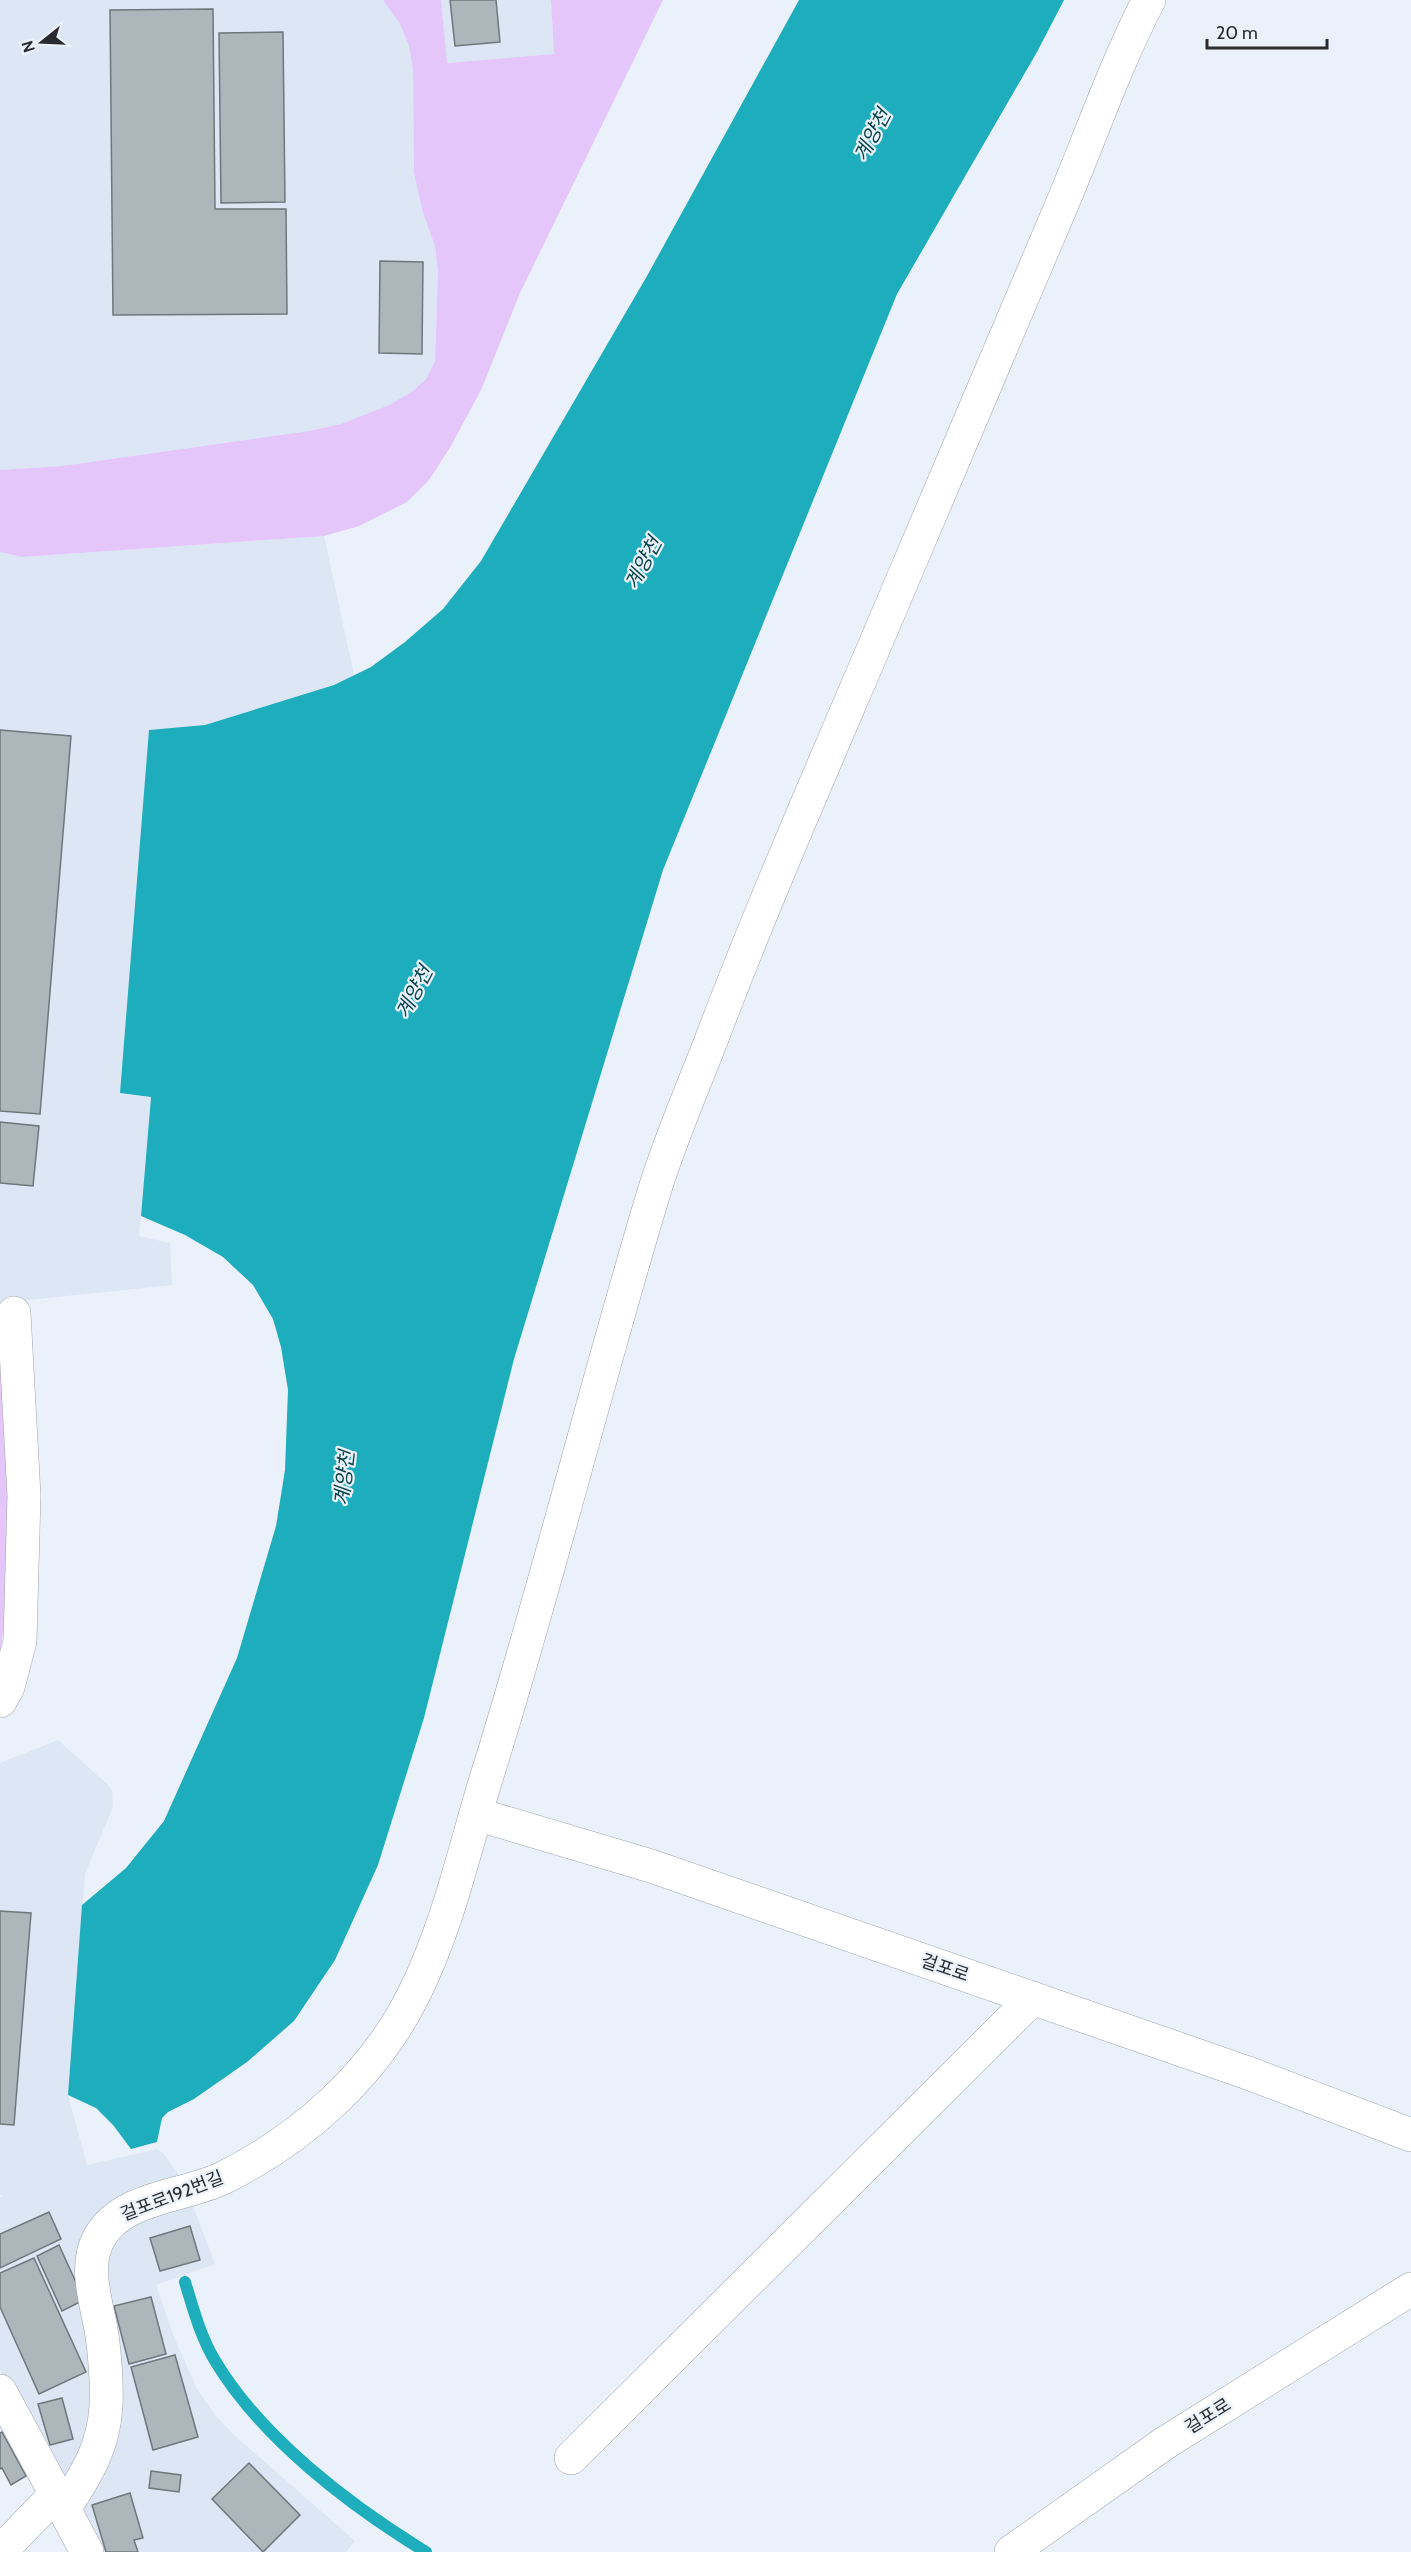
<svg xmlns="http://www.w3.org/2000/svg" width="1411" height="2552" font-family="Cabin,'Noto Sans KR',sans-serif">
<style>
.built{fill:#dce6f5}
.green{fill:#e4c6fa}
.water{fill:#1dadbd}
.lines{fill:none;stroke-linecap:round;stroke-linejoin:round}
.stream{stroke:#1dadbd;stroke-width:12}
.building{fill:#adb6bb;stroke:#6e777c;stroke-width:1.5}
.minor-casing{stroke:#9ea4ac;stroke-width:34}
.minor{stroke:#fff;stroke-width:33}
.labels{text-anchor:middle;stroke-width:4.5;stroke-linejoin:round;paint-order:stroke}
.street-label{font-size:18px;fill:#282a2e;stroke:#ebf1fa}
.water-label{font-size:20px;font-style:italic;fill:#07434a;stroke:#ebf1fa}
</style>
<rect width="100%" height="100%" fill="#ebf1fa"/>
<!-- built -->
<path class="built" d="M0 0H383L400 24 409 46 413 70 414 173 423 213 435 246 438 271 435 361 426 379 413 391 389 405 341 424 309 431 62 466 0 470Z
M441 0H551L554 54 446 63Z
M324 536 354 675 334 685 205 725 150 730 120 1093 151 1096 139 1236 170 1243 172 1285 0 1303V552L22 557Z
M58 1740 108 1785 112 1791 113 1807 85 1874 68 2095 87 2165 157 2149 163 2153 184 2182 215 2264 156 2285 174 2337 197 2389 215 2415 234 2435 355 2541 346 2552H98L0 2370V2198L3 2196 0 2195V1763Z"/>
<!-- green -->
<path class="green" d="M383 0H441L447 63 554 54 551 0H663L520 293 482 388 451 446 429 480 407 502 359 526 324 536 22 557 0 552V470L62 466 309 431 341 424 389 405 413 391 426 379 435 361 438 271 435 246 423 213 414 173 413 69 409 46 400 24Z
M0 1345 9 1497 5 1614 0 1656Z"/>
<!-- water -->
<path class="water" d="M799 0H1064L1037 52 897 294 663 870 514 1359 424 1718 378 1865 335 1960 294 2021 247 2062 194 2099 168 2112 162 2118 157 2142 131 2149 113 2125 96 2108 68 2095 82 1905 126 1868 164 1821 237 1658 276 1526 285 1470 288 1390 281 1347 273 1319 253 1285 223 1257 185 1235 141 1216 151 1097 120 1093 149 730 205 725 334 685 371 667 405 642 443 609 481 561 647 276Z"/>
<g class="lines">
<!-- stream -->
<path class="stream" d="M185 2282C193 2308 200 2335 214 2359 260 2437 349 2505 426 2552"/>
</g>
<!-- building -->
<path class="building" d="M450 0H496L500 42 455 46Z
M213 9 215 209H286L287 314 113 315 110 10Z
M283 32 285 202 221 203 219 33Z
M380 261 423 262 422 354 379 353Z
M0 730 71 736 40 1114 0 1111Z
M0 1122 39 1126 33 1186 0 1183Z
M0 1911 31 1913 14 2125 0 2124Z
M49 2212 61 2239 0 2268V2234Z
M190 2226 200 2260 160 2271 150 2238Z
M59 2245 84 2300 62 2311 37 2256Z
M34 2258 86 2372 39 2394 0 2307V2273Z
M151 2297 166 2354 129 2364 114 2306Z
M175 2355 198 2437 153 2450 131 2367Z
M62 2398 73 2439 50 2445 38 2404Z
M2 2432 26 2476 11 2485 2 2468 0 2469V2433Z
M249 2463 300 2515 263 2552 212 2499Z
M151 2471 181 2475 179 2492 149 2488Z
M130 2493 143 2538 134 2540 138 2552H106L92 2505Z"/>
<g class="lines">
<defs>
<path id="minor" d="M0 1701 8 1687 20 1641 24 1496 14 1313
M476 1814 651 1866 1248 2073 1411 2135
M0 2391 64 2509
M571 2458 1033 1998
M0 2552 56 2494
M87 2552 64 2509C86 2475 104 2447 106 2406 107 2383 105 2358 102 2335 97 2304 83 2267 99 2238 122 2196 184 2197 223 2178 303 2138 374 2075 414 1994 448 1926 464 1851 486 1779 547 1585 595 1387 654 1192 669 1143 690 1094 709 1046 769 887 839 731 905 574 956 452 1009 331 1060 209 1090 139 1114 67 1149 0
M1011 2552 1165 2443 1411 2289"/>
</defs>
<!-- minor casing -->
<use href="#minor" class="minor-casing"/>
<!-- minor -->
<use href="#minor" class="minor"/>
</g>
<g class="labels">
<!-- street labels -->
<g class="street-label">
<text transform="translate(945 1968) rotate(19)" y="6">걸포로</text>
<text transform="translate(172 2196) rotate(-21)" y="6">걸포로192번길</text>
<text transform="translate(1208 2416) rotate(-32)" y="6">걸포로</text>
</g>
<!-- water labels -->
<g class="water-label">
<text transform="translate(872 135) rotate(-62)" y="7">계양천</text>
<text transform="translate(643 563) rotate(-62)" y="7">계양천</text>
<text transform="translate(414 992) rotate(-62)" y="7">계양천</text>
<text transform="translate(344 1478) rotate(-84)" y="7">계양천</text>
</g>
</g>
<!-- north arrow -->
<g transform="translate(42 42) rotate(252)" stroke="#ebf1fa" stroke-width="4.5" paint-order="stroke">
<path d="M0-4.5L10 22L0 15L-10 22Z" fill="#282a2e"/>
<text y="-9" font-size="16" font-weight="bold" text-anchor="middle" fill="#282a2e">N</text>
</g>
<!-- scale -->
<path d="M1207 39v9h120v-9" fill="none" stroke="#282a2e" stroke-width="3"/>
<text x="1216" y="39" font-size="18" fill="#282a2e" stroke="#ebf1fa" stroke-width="4.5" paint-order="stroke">20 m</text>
</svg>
